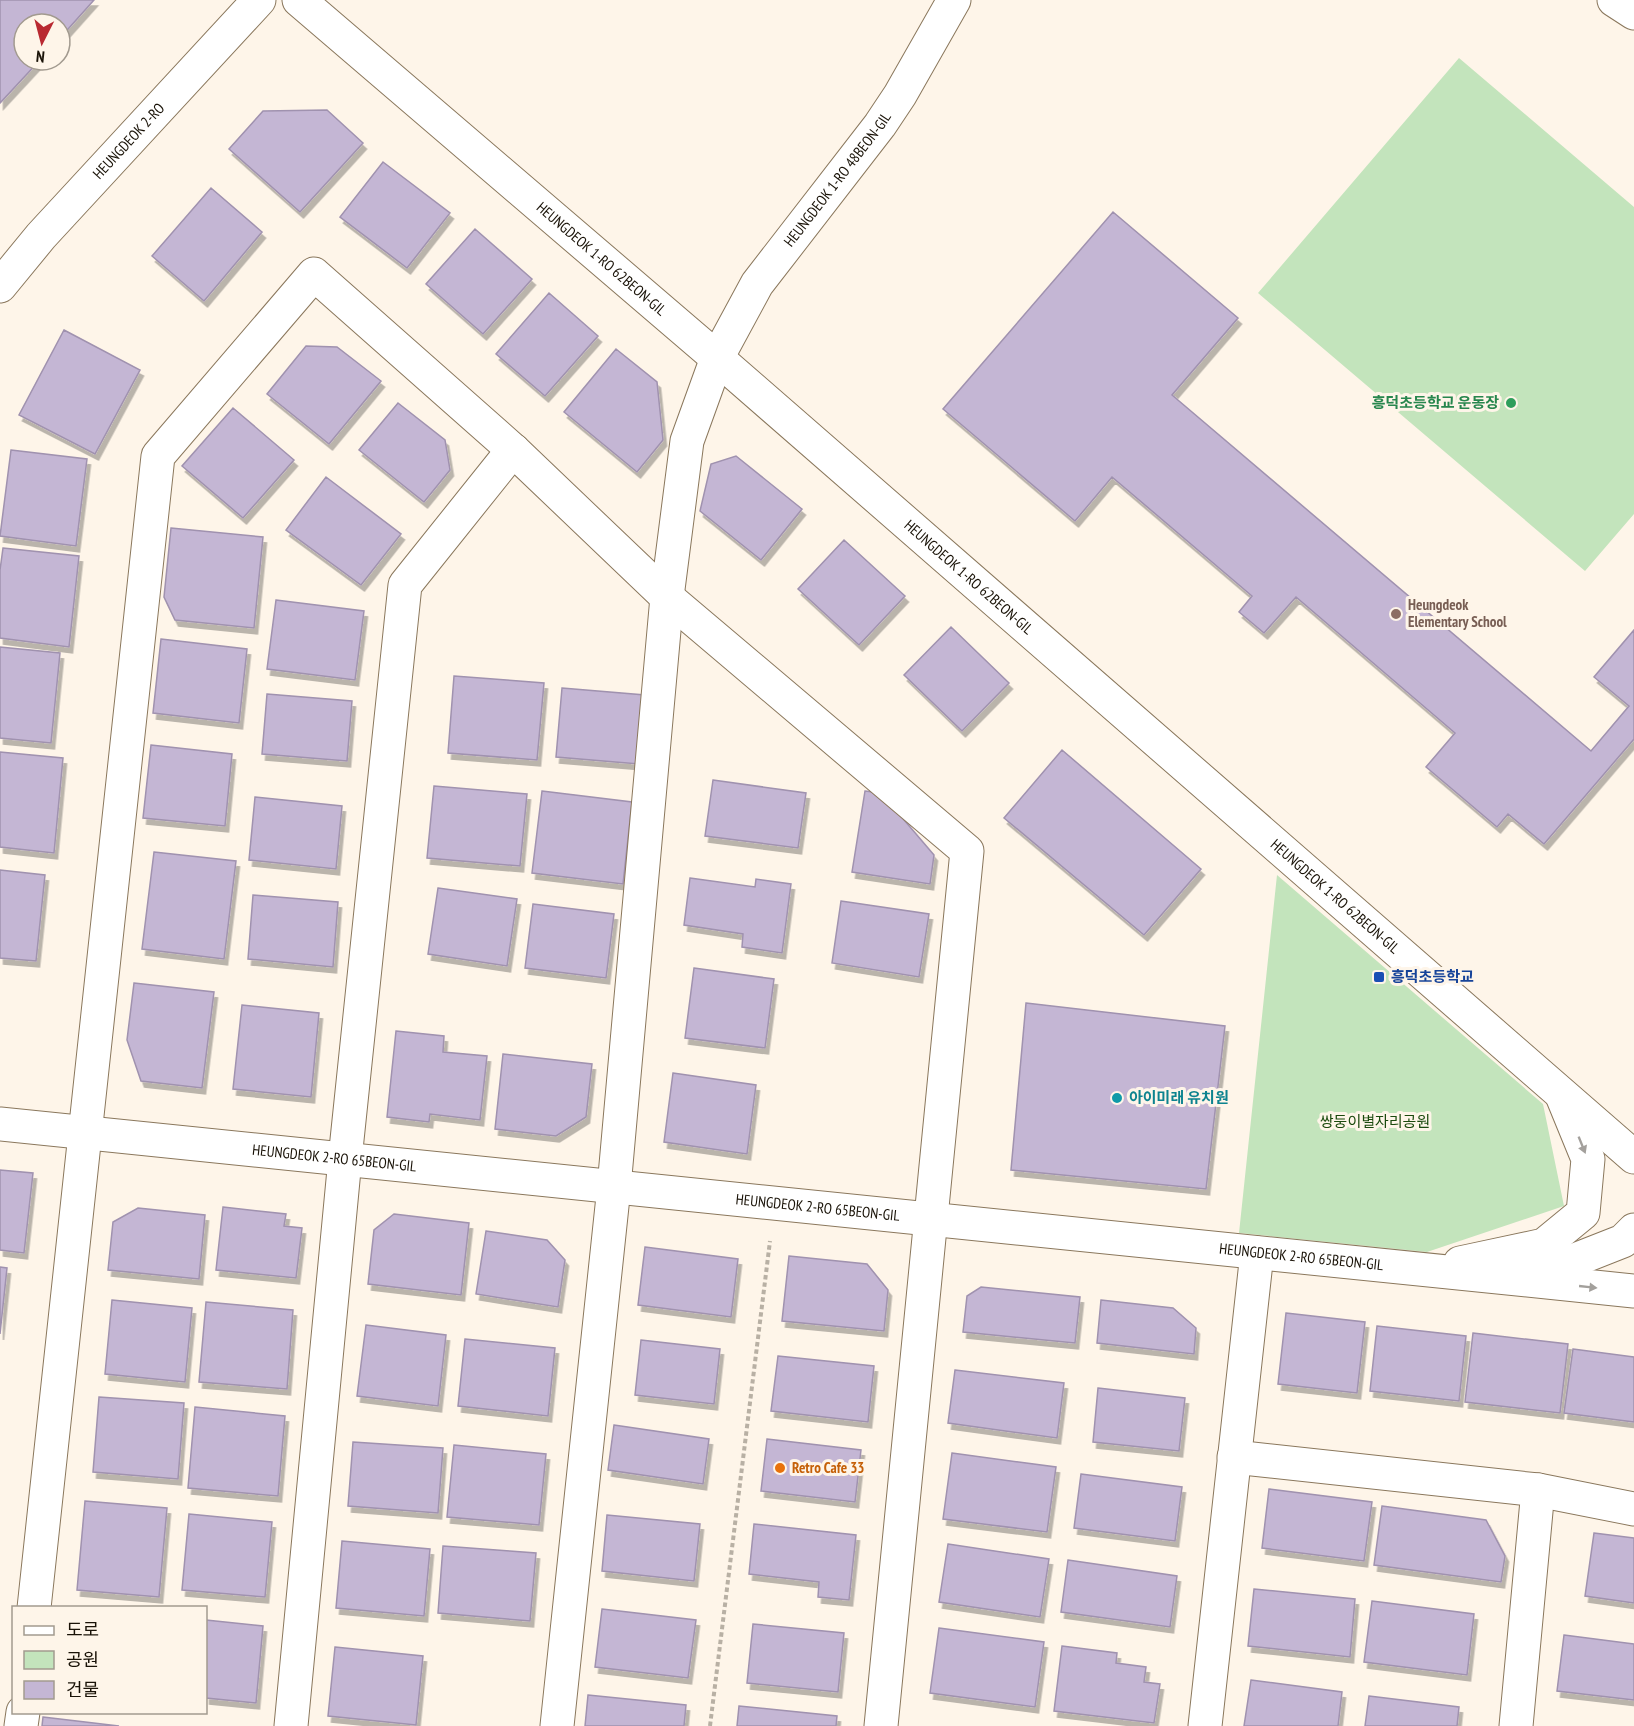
<svg xmlns="http://www.w3.org/2000/svg" width="1634" height="1726" font-family="'PT Sans Narrow','Noto Sans KR',sans-serif">
<style>
.green{fill:#c3e4bc}
.building{fill:#c4b6d4;stroke:#a092af;stroke-width:1.5;filter:url(#shadow)}
.lines{fill:none;stroke-linecap:round;stroke-linejoin:round}
.minor-casing{stroke:#8a775c;stroke-width:35}
.tertiary-casing{stroke:#8a775c;stroke-width:35}
.path{stroke:#b8b0a4;stroke-width:4;stroke-dasharray:4.5 3;stroke-linecap:butt}
.minor{stroke:#fff;stroke-width:33}
.tertiary{stroke:#fff;stroke-width:33}
.oneway{fill:#a3a09c}
.leisure-dot{fill:#2e9e5b;stroke:#fef5e9;stroke-width:2}
.education-dot{fill:#8d6e63;stroke:#fef5e9;stroke-width:2}
.transit-dot{fill:#1a4fb4;stroke:#fef5e9;stroke-width:2}
.culture-dot{fill:#0f9aa8;stroke:#fef5e9;stroke-width:2}
.food-dot{fill:#e8710a;stroke:#fef5e9;stroke-width:2}
.labels{text-anchor:middle;stroke-width:6;stroke-linejoin:round;paint-order:stroke}
.street-label{font-size:15px;fill:#191207;stroke:#fef5e9}
.leisure-label{font-size:15px;font-weight:bold;fill:#27864d;stroke:#fef5e9;text-anchor:end}
.education-label{font-size:15px;font-weight:bold;fill:#785e54;stroke:#fef5e9;text-anchor:start}
.transit-label{font-size:15px;font-weight:bold;fill:#164399;stroke:#fef5e9;text-anchor:start}
.culture-label{font-size:15px;font-weight:bold;fill:#0d838f;stroke:#fef5e9;text-anchor:start}
.park-label{font-size:15px;fill:#1a490d;stroke:#fef5e9}
.food-label{font-size:15px;font-weight:bold;fill:#c56008;stroke:#fef5e9;text-anchor:start}
</style>
<defs>
<filter id="shadow"><feDropShadow dx="3.5" dy="6" stdDeviation="0" flood-color="#0004"/></filter>
</defs>
<rect width="100%" height="100%" fill="#fef5e9"/>
<!-- green -->
<path class="green" d="M1459 58 1634 207V514L1585 571 1258 293Z
M1277 875 1543 1104 1564 1206 1427 1252 1239 1233Z"/>
<!-- building -->
<path class="building" d="M0 0H94L60 38V24H24V60H40L0 103Z
M327 110 363 143 300 212 229 149 263 111Z
M383 162 450 213 407 268 340 217Z
M211 188 262 232 204 301 152 256Z
M1113 212 1238 318 1172 395 1591 751 1629 706 1594 677 1634 630V739L1544 844 1508 814 1497 827 1426 767 1455 733 1296 597 1264 633 1239 612 1252 596 1112 477 1075 521 943 409Z
M475 229 532 279 483 334 426 284Z
M549 293 598 336 545 396 496 354Z
M64 330 140 370 95 454 19 415Z
M306 346 337 347 381 381 329 444 267 394Z
M616 349 657 382 663 440 637 472 564 412Z
M398 403 445 440 450 470 424 502 359 450Z
M233 408 294 460 243 518 182 466Z
M11 450 87 459 76 546 0 536Z
M736 456 802 509 761 560 700 511 711 464Z
M326 477 401 534 361 585 286 530Z
M171 528 263 537 254 628 175 620 164 597Z
M844 540 905 596 859 645 798 589Z
M3 548 79 556 69 647 0 638V570Z
M276 600 364 611 355 680 267 669Z
M951 627 1009 683 962 731 904 675Z
M161 639 247 649 239 723 153 713Z
M0 647 60 653 51 743 0 738Z
M454 676 544 683 537 760 448 753Z
M562 688 645 695 639 764 556 757Z
M267 694 352 701 347 761 262 754Z
M151 745 232 754 225 826 143 818Z
M1062 750 1201 869 1144 935 1004 818Z
M0 752 63 758 54 853 0 847Z
M713 780 806 793 798 848 705 836Z
M434 786 527 794 520 866 427 858Z
M542 791 632 802 623 884 532 873Z
M865 791 881 793 934 855 930 884 852 872Z
M255 797 342 806 336 869 249 860Z
M154 852 236 861 224 959 142 949Z
M0 870 45 875 36 961 0 958Z
M690 878 755 887 756 879 791 884 782 953 742 947 743 934 684 925Z
M438 888 517 899 507 966 428 954Z
M253 895 338 902 333 967 248 959Z
M841 901 929 914 919 977 832 963Z
M533 904 614 914 606 978 525 968Z
M694 968 774 979 765 1048 685 1038Z
M134 983 214 992 202 1088 141 1081 127 1040Z
M1026 1003 1225 1026 1206 1189 1011 1170Z
M242 1005 319 1013 311 1097 233 1089Z
M396 1031 444 1036 443 1052 487 1056 480 1120 430 1114 429 1122 387 1117Z
M503 1054 592 1064 586 1117 556 1136 495 1129Z
M673 1073 756 1085 747 1154 664 1142Z
M0 1170 33 1173 24 1253 0 1250Z
M223 1207 286 1214 284 1226 302 1228 296 1278 216 1270Z
M138 1208 205 1215 199 1279 108 1270 113 1222Z
M394 1214 469 1223 461 1295 368 1284 374 1230Z
M486 1231 547 1240 565 1260 558 1307 476 1294Z
M645 1247 738 1259 731 1317 638 1305Z
M789 1256 867 1264 888 1290 884 1331 782 1321Z
M0 1267 7 1268 0 1334Z
M981 1287 1080 1297 1075 1343 963 1332 967 1296Z
M112 1300 192 1308 185 1382 105 1374Z
M1101 1300 1173 1308 1196 1328 1194 1354 1097 1343Z
M206 1302 293 1310 287 1389 199 1382Z
M1286 1313 1365 1322 1357 1393 1278 1384Z
M366 1325 446 1335 438 1406 357 1396Z
M1377 1326 1466 1336 1459 1401 1370 1391Z
M1473 1333 1568 1344 1560 1413 1465 1402Z
M465 1339 555 1348 548 1416 458 1406Z
M641 1340 720 1349 714 1404 635 1395Z
M1573 1349 1634 1357V1422L1564 1413Z
M778 1356 874 1366 868 1422 771 1411Z
M955 1370 1064 1383 1057 1438 948 1423Z
M1098 1388 1185 1398 1179 1451 1093 1442Z
M99 1397 184 1403 178 1479 93 1472Z
M195 1407 285 1416 278 1496 188 1488Z
M614 1425 709 1439 703 1484 608 1470Z
M767 1439 861 1450 855 1502 761 1491Z
M353 1442 443 1448 438 1513 348 1506Z
M454 1445 546 1454 539 1525 447 1517Z
M952 1453 1056 1467 1047 1532 943 1519Z
M1081 1474 1182 1487 1175 1541 1074 1528Z
M1269 1489 1372 1502 1364 1561 1262 1548Z
M85 1501 167 1508 159 1597 77 1590Z
M1382 1506 1486 1520 1505 1556 1501 1582 1374 1565Z
M189 1514 272 1522 265 1597 182 1590Z
M607 1515 700 1524 694 1581 602 1571Z
M754 1524 856 1535 849 1600 818 1597 819 1582 749 1574Z
M1594 1533 1634 1538V1603L1585 1596Z
M342 1541 430 1549 424 1616 336 1608Z
M948 1544 1049 1559 1040 1617 939 1602Z
M443 1546 536 1553 530 1621 438 1613Z
M1068 1560 1177 1576 1170 1627 1061 1612Z
M1254 1589 1355 1599 1350 1657 1248 1646Z
M1372 1601 1474 1614 1467 1675 1364 1662Z
M602 1609 696 1620 688 1678 595 1667Z
M206 1620 263 1626 256 1703 206 1698Z
M753 1624 844 1633 838 1692 747 1683Z
M939 1628 1044 1642 1035 1707 930 1693Z
M1564 1635 1634 1644V1700L1557 1691Z
M1062 1646 1117 1653 1116 1663 1146 1667 1144 1682 1160 1684 1154 1723 1054 1711Z
M335 1647 423 1656 416 1725 328 1716Z
M1251 1680 1342 1692 1338 1726H1244Z
M588 1695 686 1705 684 1726H585Z
M1369 1696 1459 1707 1457 1726H1365Z
M739 1706 837 1716 836 1726H737Z
M43 1717 119 1726H42Z"/>
<g class="lines">
<defs>
<g id="minor">
<path id="s1" d="M299 0 717 358 1634 1157"/>
<path d="M1614 0 1634 13"/>
<path id="s2" d="M0 1124 1634 1291"/>
<path d="M1460 1263 1544 1245 1583 1213 1588 1159 1563 1098"/>
<path d="M1526 1265 1567 1263 1623 1241 1634 1230"/>
<path d="M1234 1457 1538 1490 1634 1509"/>
<path d="M34 1608 158 456 314 274 513 450 667 597 967 851 881 1726"/>
<path d="M21 1726 23 1712"/>
<path d="M291 1726 345 1159 405 585 513 450"/>
<path id="s3" d="M557 1726 614 1187 667 597 687 441 717 358 757 284 880 125 900 95 954 0"/>
<path d="M1205 1726 1257 1253"/>
<path d="M1516 1726 1538 1490"/>
</g>
<g id="tertiary">
<path id="s4" d="M0 286 41 236 259 0"/>
</g>
</defs>
<!-- minor casing -->
<use href="#minor" class="minor-casing"/>
<!-- tertiary casing -->
<use href="#tertiary" class="tertiary-casing"/>
<!-- path -->
<path class="path" d="M710 1726 770 1241"/>
<!-- minor -->
<use href="#minor" class="minor"/>
<!-- tertiary -->
<use href="#tertiary" class="tertiary"/>
</g>
<!-- one-way arrows -->
<defs><path id="oneway-solid" d="M-6-.8H1V-3.2L6.5 0L1 3.2V.8H-6Z" transform="scale(1.5)"/></defs>
<g class="oneway">
<use href="#oneway-solid" transform="translate(1582 1145) rotate(68)"/>
<use href="#oneway-solid" transform="translate(1588 1287) rotate(6)"/>
</g>
<!-- markers -->
<circle class="leisure-dot" cx="1511" cy="403" r="6"/>
<circle class="education-dot" cx="1396" cy="614" r="6"/>
<rect class="transit-dot" x="1373" y="971" width="12" height="12" rx="3"/>
<circle class="culture-dot" cx="1117" cy="1098" r="6"/>
<circle class="food-dot" cx="780" cy="1468" r="6"/>
<g class="labels">
<!-- street labels -->
<g class="street-label">
<text dy="5" stroke="none"><textPath href="#s4" startOffset="194">HEUNGDEOK 2-RO</textPath></text>
<text dy="5" stroke="none"><textPath href="#s3" startOffset="1596">HEUNGDEOK 1-RO 48BEON-GIL</textPath></text>
<text dy="5" stroke="none"><textPath href="#s1" startOffset="398">HEUNGDEOK 1-RO 62BEON-GIL</textPath></text>
<text dy="5" stroke="none"><textPath href="#s1" startOffset="884">HEUNGDEOK 1-RO 62BEON-GIL</textPath></text>
<text dy="5" stroke="none"><textPath href="#s1" startOffset="1370">HEUNGDEOK 1-RO 62BEON-GIL</textPath></text>
<text dy="5" stroke="none"><textPath href="#s2" startOffset="336">HEUNGDEOK 2-RO 65BEON-GIL</textPath></text>
<text dy="5" stroke="none"><textPath href="#s2" startOffset="822">HEUNGDEOK 2-RO 65BEON-GIL</textPath></text>
<text dy="5" stroke="none"><textPath href="#s2" startOffset="1308">HEUNGDEOK 2-RO 65BEON-GIL</textPath></text>
</g>
<!-- leisure labels -->
<g class="leisure-label">
<text x="1499" y="408">흥덕초등학교 운동장</text>
</g>
<!-- education labels -->
<g class="education-label">
<text x="1408" y="610">Heungdeok<tspan x="1408" dy="17">Elementary School</tspan></text>
</g>
<!-- transit labels -->
<g class="transit-label">
<text x="1391" y="982">흥덕초등학교</text>
</g>
<!-- culture labels -->
<g class="culture-label">
<text x="1129" y="1103">아이미래 유치원</text>
</g>
<!-- park labels -->
<g class="park-label">
<text x="1375" y="1127">쌍둥이별자리공원</text>
</g>
<!-- food labels -->
<g class="food-label">
<text x="792" y="1473">Retro Cafe 33</text>
</g>
</g>
<!-- legend -->
<rect x="12" y="1606" width="195" height="108" fill="#fef5e9" stroke="#a29a8f" stroke-width="1.5"/>
<rect x="24" y="1626" width="30" height="9" fill="#ffffff" stroke="#a29a8f" stroke-width="1.5"/>
<text x="66" y="1636" font-size="18" fill="#191207">도로</text>
<rect x="24" y="1651" width="30" height="18" fill="#c3e4bc" stroke="#a29a8f" stroke-width="1.5"/>
<text x="66" y="1666" font-size="18" fill="#191207">공원</text>
<rect x="24" y="1681" width="30" height="18" fill="#c4b6d4" stroke="#a29a8f" stroke-width="1.5"/>
<text x="66" y="1696" font-size="18" fill="#191207">건물</text>
<!-- north arrow -->
<g transform="translate(42 42) rotate(186)"><circle r="28" fill="#fef5e9" stroke="#a29a8f" stroke-width="1.5"/>
<path d="M0-4.5L10 22L0 15L-10 22Z" fill="#b92931"/>
<text y="-9" font-size="16" font-weight="bold" text-anchor="middle" fill="#191207">N</text>
</g>
</svg>
